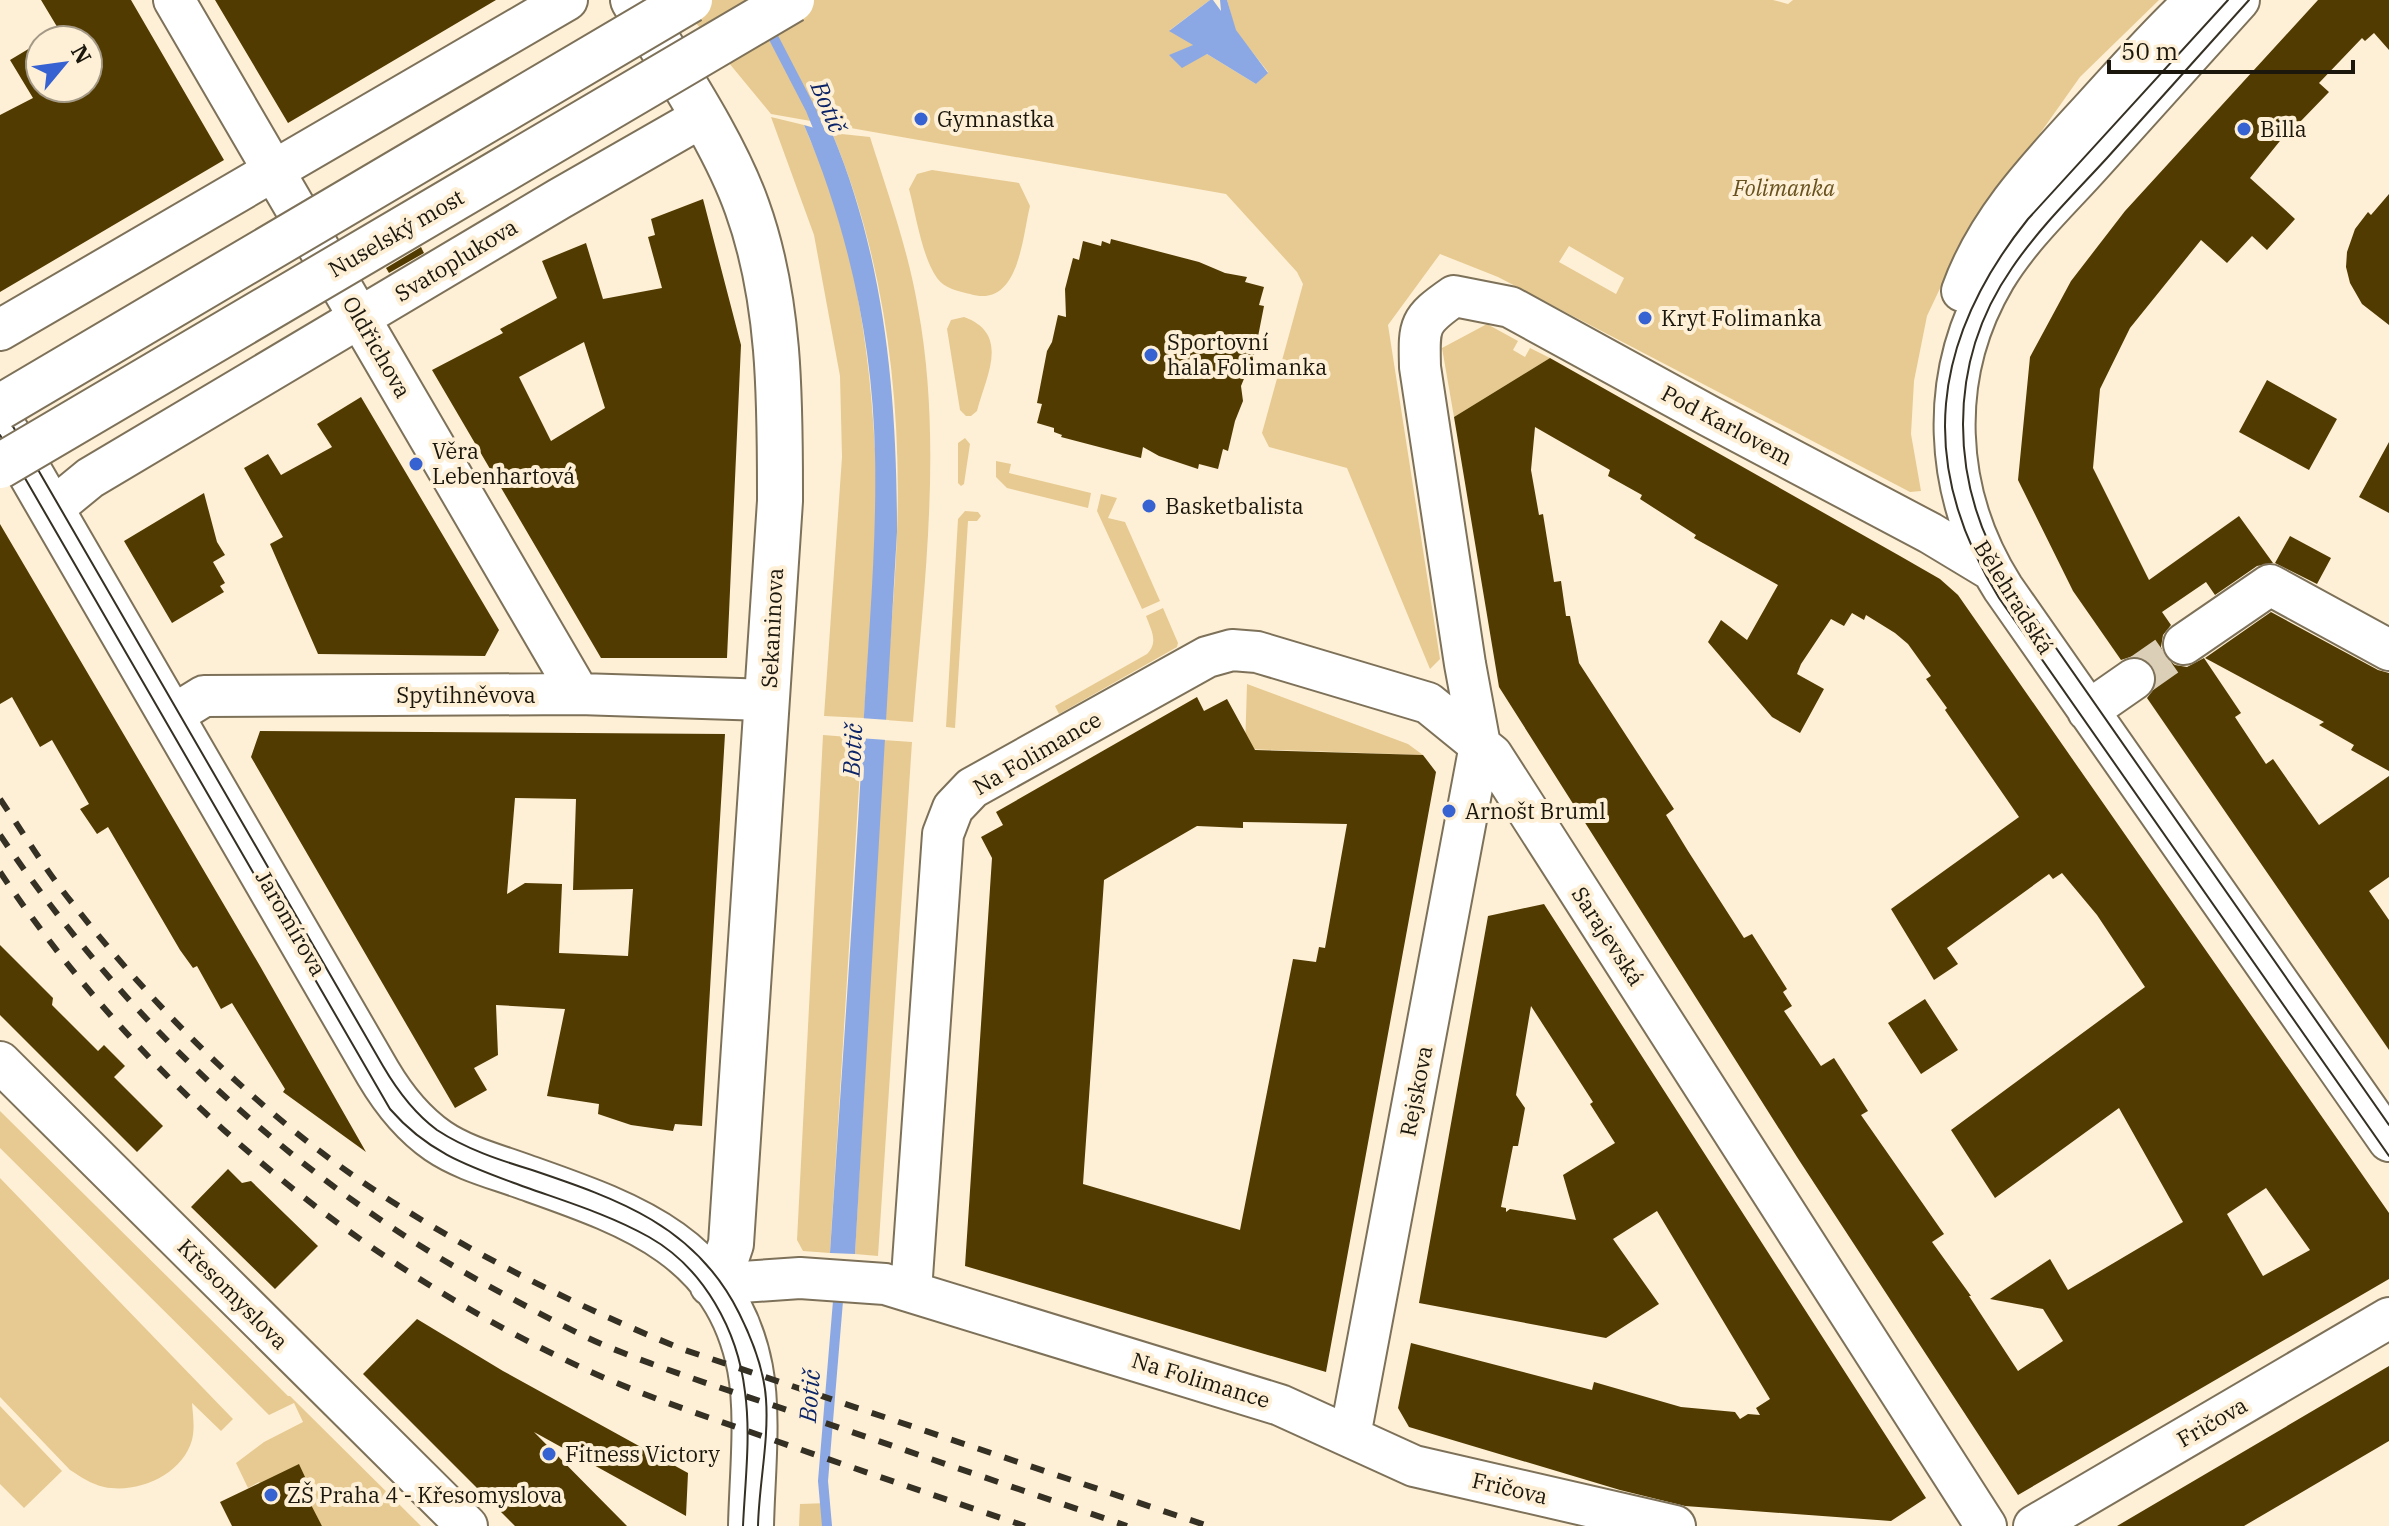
<svg xmlns="http://www.w3.org/2000/svg" width="2389" height="1526" font-family="'IBM Plex Serif',serif">
<style>
.green{fill:#e7ca91;fill-rule:evenodd}
.water{fill:#8ca8e4}
.pier{fill:#fef0d6}
.lines{fill:none;stroke-linecap:round;stroke-linejoin:round}
.stream{stroke:#8ca8e4;stroke-width:10}
.building{fill:#523b01;fill-rule:evenodd}
.minor-tunnel{stroke:#dccfb8;stroke-width:40;stroke-dasharray:40 20;stroke-linecap:butt}
.minor-casing{stroke:#7d7159;stroke-width:44}
.major-casing{stroke:#7d7159;stroke-width:48}
.minor{stroke:#fff;stroke-width:40}
.major{stroke:#fff;stroke-width:44}
.tram{stroke:#353024;stroke-width:2}
.rail{stroke:#353024;stroke-width:6;stroke-dasharray:14 14;stroke-linecap:butt}
.major-bridge-casing{stroke:#7d7159;stroke-width:48;stroke-linecap:butt}
.major-bridge{stroke:#fff;stroke-width:44}
.poi-dot{fill:#3762d2;stroke:#fef0d6;stroke-width:3}
.labels{text-anchor:middle;stroke-width:8;stroke-linejoin:round;paint-order:stroke}
.poi-label{font-size:22px;fill:#1b170d;stroke:#fef0d6;text-anchor:start}
.park-label{font-size:22px;font-style:italic;fill:#68511e;stroke:#fef0d6}
.street-label{font-size:22px;fill:#1b170d;stroke:#fef0d6}
.water-label{font-size:24px;font-style:italic;fill:#0b2367;stroke:#fef0d6}
</style>
<rect width="100%" height="100%" fill="#fef0d6"/>
<!-- green -->
<path class="green" d="M677 0H1210L1170 30 1194 45 1169 56 1207 54 1256 84 1268 72 1235 30 1227 0H1773L1788 4 1793 0H2159L2080 77 2029 149 2000 183 1960 246 1927 316 1914 381 1911 434 1921 491 1910 492 1498 277 1440 254 1388 325 1440 659 1430 669 1347 468 1269 447 1262 433 1303 284 1297 272 1226 194 771 114ZM1569 246 1624 278 1616 294 1559 262Z
M771 117 804 125C817 157 832 189 841 222 861 296 871 374 875 450 880 539 869 630 864 718L824 716 842 457 840 376 814 235Z
M832 133 870 137C888 194 908 249 918 308 943 443 924 586 913 722L885 720C888 657 895 595 897 532 902 397 884 257 832 133Z
M932 170 1019 183 1030 206C1022 238 1019 309 970 294 958 291 945 289 937 278 922 257 916 215 909 189L917 174Z
M964 317C1011 334 986 376 977 411L971 416H966L960 410 947 329 951 320Z
M1487 324 1518 341 1513 350 1525 357 1530 348 1550 358 1454 417 1442 348Z
M965 438 970 444 964 484 961 486 958 483V443Z
M996 461 1011 464 1009 473 1091 493 1088 508 1007 488 996 477Z
M1101 494 1117 498 1108 518 1125 522 1160 601 1142 609 1097 511Z
M965 511 978 512 981 516 977 521H968L955 728 946 727 958 519Z
M1163 608 1178 643 1177 647 1059 714 1055 706 1147 654C1159 642 1151 630 1146 616Z
M1247 684 1408 744 1423 755 1245 749Z
M823 735 862 738 830 1253 803 1251 797 1240Z
M883 740 912 742 878 1256 855 1254Z
M0 1111 288 1396H290L421 1526H322L306 1497 313 1493 299 1465 261 1486 259 1482 248 1488 236 1463 264 1442 303 1422 294 1403 269 1415 0 1148Z
M0 1178 233 1419 221 1431 192 1403C193 1416 195 1428 192 1440 182 1475 138 1494 104 1487 91 1484 81 1477 70 1470L0 1397Z
M0 1406 62 1471 24 1508 0 1484Z
M828 1503 831 1526H799L800 1504Z"/>
<!-- water -->
<path class="water" d="M1210 0H1213L1221 11 1220 0H1227L1236 30 1268 73 1256 84 1207 54 1182 68 1169 55 1193 45 1169 31Z
M804 125 832 133C885 260 897 395 897 532L855 1254 830 1253C841 1079 854 906 863 733 868 640 877 547 875 455 873 342 848 228 804 125Z"/>
<!-- pier -->
<path class="pier" d="M860 718 889 720 887 740 859 738Z"/>
<g class="lines">
<!-- stream -->
<path class="stream" d="M768 27 811 110 824 142
M827 1526 823 1481 839 1289"/>
</g>
<!-- building -->
<path class="building" d="M41 0H131L224 160 0 292V115L33 98 10 60 40 42V88H88V40H44L59 30Z
M215 0H496L288 123Z
M2318 0H2389V50L2374 33 2365 41 2362 38 2319 83 2329 92 2299 123 2296 121 2250 178 2295 219 2267 250 2252 236 2227 263 2201 240 2130 328 2100 389 2093 468 2149 580 2239 516 2273 563 2257 566 2215 595 2206 582 2162 612 2171 625 2163 635 2161 647 2166 658 2175 665 2187 667 2204 658 2241 713 2235 717 2266 764 2273 759 2319 825 2389 776V877L2369 891 2389 920V1050L2147 698 2154 689 2157 678 2152 665 2143 658 2133 656 2121 660 2073 591 2018 480 2030 357 2071 281 2125 211Z
M2389 194V325L2362 304 2350 283 2346 267 2347 252 2355 229 2368 212 2371 215Z
M703 199 741 345 727 658H601L432 370 503 333 500 329 557 298 542 261 586 243 603 299 662 288 648 237 655 235 651 219ZM584 342 605 408 551 441 519 377Z
M1111 239 1199 262 1225 273 1247 277 1245 282 1264 287 1259 305 1264 306 1255 352 1241 386 1243 401 1235 421 1228 451 1223 449 1218 469 1199 464 1198 469 1159 456 1143 447 1141 458 1061 437 1062 435 1054 432V428L1037 423 1042 404 1037 403 1047 351 1052 342 1058 315 1066 317 1065 289 1073 258 1079 260 1083 241 1101 246 1102 241 1110 244Z
M421 247 424 253 389 273 386 268Z
M1550 358 1900 556 1940 579 1958 595 2389 1213V1279L2018 1495 1797 1157 1499 687 1454 417ZM1535 427 1610 470 1608 476 1642 495 1640 499 1696 535 1694 538 1778 585 1747 640 1721 620 1708 642 1772 717 1800 733 1824 689 1797 674 1801 664 1831 619 1844 626 1852 613 1864 620 1866 615 1895 633 1908 644 1931 676 1926 679 1947 708 1945 710 2019 817 1891 909 1934 980 1958 964 1947 948 2049 874 2053 879 2062 873 2097 915 2145 987 1951 1130 1995 1198 2119 1108 2183 1222 2068 1290 2050 1259 1990 1299 2043 1309 2063 1341 2018 1371 1969 1296H1971L1932 1242 1944 1234 1861 1115 1868 1111 1834 1058 1821 1066 1784 1011 1792 1006 1783 992 1787 989 1752 934 1744 938 1688 851 1666 815 1674 809 1579 663 1570 616H1566L1561 581 1554 582 1543 514 1539 515 1531 470ZM2266 1188 2310 1250 2263 1276 2227 1214Z
M2267 380 2337 419 2309 470 2239 432Z
M361 397 499 630 485 656 318 654 270 544 283 537 244 468 268 454 281 475 332 447 317 424Z
M2389 442V513L2359 497Z
M204 493 217 542 225 555 213 562 225 583 220 586 224 592 172 623 124 541Z
M0 524 260 966 366 1152 283 1092 285 1089 232 1003 221 1009 197 966 193 968 180 950 108 827 97 834 80 809 89 804 52 740 40 747 12 697 0 704Z
M2290 536 2331 558 2317 584 2275 563Z
M2271 612 2378 670 2389 673V771L2351 750 2354 745 2319 725 2324 722 2205 658Z
M1197 697 1204 711 1227 699 1255 750 1423 755 1436 772 1326 1372 965 1266 992 858 981 837 1003 825 996 812ZM1243 822 1347 824 1325 948 1319 947 1316 962 1293 959 1240 1230 1083 1184 1104 880 1197 826 1243 828Z
M260 731 725 734 702 1126 675 1124 673 1131 631 1125 598 1114 599 1104 547 1096 565 1009 496 1005 498 1055 474 1068 487 1090 455 1108 251 757ZM515 798 576 799 573 890 633 889 628 956 559 953 562 884 525 883 507 894Z
M1544 904 1926 1498 1891 1521 1685 1506 1620 1490 1409 1427 1398 1408 1411 1343 1592 1390 1594 1382 1681 1407 1735 1412 1740 1419 1748 1414 1760 1415 1756 1408 1770 1399 1657 1211 1613 1239 1659 1304 1606 1338 1419 1303 1488 916ZM1531 1006 1593 1102 1590 1104 1615 1143 1563 1175 1576 1220 1510 1209 1506 1212V1208L1501 1207 1513 1146H1518L1525 1108 1516 1095Z
M0 945 53 998 52 1005 98 1051 104 1045 125 1066 114 1077 163 1126 137 1152 0 1015Z
M1925 999 1958 1050 1921 1074 1888 1023Z
M228 1169 242 1183 251 1181 318 1246 275 1289 191 1207Z
M417 1319 503 1371 688 1473 686 1516 534 1432 627 1526H515L363 1374Z
M2389 1366V1441L2244 1526H2117Z
M299 1464 313 1494 307 1497 322 1526H232L220 1502Z"/>
<g class="lines">
<!-- minor-tunnel -->
<path class="minor-tunnel" d="M2134 679 2184 644"/>
<defs>
<path id="minor" d="M174 0 579 694
M2239 0C2190 54 2141 108 2093 162 2060 199 2021 235 1995 278 1937 376 1943 493 2003 588L2389 1141
M1962 291C1988 218 2043 163 2094 107 2127 71 2159 34 2196 0
M0 330 567 0
M51 510 90 478 559 199 702 117
M2184 644 2270 585 2389 650
M168 711 178 712 204 696 579 694 768 700
M2088 711 2134 679
M0 1062 467 1526
M712 1284 800 1278 885 1284 1280 1405 1414 1466 1675 1526
M911 1291 943 834 953 808 972 788 1207 657 1232 650 1257 652 1428 703 1492 755 1986 1526
M1350 1436 1480 745 1465 664 1420 367C1419 325 1418 321 1454 296L1510 307 1709 416 1930 533 1993 571
M2034 1526 2389 1318"/>
<path id="major" d="M633 0C670 63 723 139 747 207 781 301 780 404 780 501L731 1244 725 1262 712 1284
M0 421 378 1073C394 1100 412 1123 438 1141 463 1158 494 1166 522 1176 626 1213 726 1244 750 1368 759 1415 752 1478 751 1526"/>
</defs>
<!-- minor casing -->
<use href="#minor" class="minor-casing"/>
<!-- major casing -->
<use href="#major" class="major-casing"/>
<!-- minor -->
<use href="#minor" class="minor"/>
<!-- major -->
<use href="#major" class="major"/>
<!-- tram -->
<path class="tram" d="M2228 0 2028 219C1931 340 1916 464 1999 598L2389 1156
M2249 0C2202 53 2154 105 2107 158 2075 193 2039 228 2012 268 1946 363 1948 485 2010 582L2389 1125
M0 404 383 1066C397 1090 414 1113 437 1130 466 1149 499 1160 532 1170 618 1199 696 1226 739 1313 752 1339 764 1370 766 1399 769 1441 759 1484 758 1526
M0 435 390 1109C429 1154 471 1167 525 1187 567 1202 610 1215 649 1237 704 1268 738 1331 745 1392 751 1436 745 1482 743 1526"/>
<!-- rail -->
<path class="rail" d="M0 799C24 834 46 871 73 904 162 1017 269 1123 391 1201 484 1260 581 1308 682 1349L1208 1526
M0 835C131 1028 302 1188 509 1297 541 1314 573 1332 606 1346 669 1372 734 1392 799 1414 908 1451 1018 1489 1127 1526
M0 872C145 1088 353 1263 589 1371 644 1396 702 1415 759 1435 847 1466 936 1496 1025 1526"/>
<defs>
<path id="major-bridge" d="M0 407 690 0
M0 466 792 0"/>
</defs>
<!-- major-bridge casing -->
<use href="#major-bridge" class="major-bridge-casing"/>
<!-- major-bridge -->
<use href="#major-bridge" class="major-bridge"/>
</g>
<!-- markers -->
<g class="poi-dot">
<circle cx="921" cy="119" r="8"/>
<circle cx="2244" cy="129" r="8"/>
<circle cx="1645" cy="318" r="8"/>
<circle cx="1151" cy="355" r="8"/>
<circle cx="416" cy="464" r="8"/>
<circle cx="1149" cy="506" r="8"/>
<circle cx="1449" cy="811" r="8"/>
<circle cx="549" cy="1454" r="8"/>
<circle cx="271" cy="1495" r="8"/>
</g>
<g class="labels">
<!-- poi labels -->
<g class="poi-label">
<text x="937" y="127">Gymnastka</text>
<text x="2260" y="137">Billa</text>
<text x="1661" y="326">Kryt Folimanka</text>
<text x="1167" y="350">Sportovní<tspan x="1167" dy="25">hala Folimanka</tspan></text>
<text x="432" y="459">Věra<tspan x="432" dy="25">Lebenhartová</tspan></text>
<text x="1165" y="514">Basketbalista</text>
<text x="1465" y="819">Arnošt Bruml</text>
<text x="565" y="1462">Fitness Victory</text>
<text x="287" y="1503">ZŠ Praha 4 - Křesomyslova</text>
</g>
<!-- park labels -->
<g class="park-label">
<text x="1784" y="196">Folimanka</text>
</g>
<!-- street labels -->
<g class="street-label">
<text transform="translate(396 233) rotate(-30)" y="8">Nuselský most</text>
<text transform="translate(456 260) rotate(-31)" y="8">Svatoplukova</text>
<text transform="translate(377 347) rotate(60)" y="8">Oldřichova</text>
<text transform="translate(1727 425) rotate(28)" y="8">Pod Karlovem</text>
<text transform="translate(2014 597) rotate(58)" y="8">Bělehradská</text>
<text transform="translate(772 628) rotate(-87)" y="8">Sekaninova</text>
<text x="466" y="703">Spytihněvova</text>
<text transform="translate(1037 753) rotate(-30)" y="8">Na Folimance</text>
<text transform="translate(291 923) rotate(60)" y="8">Jaromírova</text>
<text transform="translate(1608 936) rotate(57)" y="8">Sarajevská</text>
<text transform="translate(1416 1091) rotate(-79)" y="8">Rejskova</text>
<text transform="translate(233 1294) rotate(45)" y="8">Křesomyslova</text>
<text transform="translate(1201 1380) rotate(17)" y="8">Na Folimance</text>
<text transform="translate(2212 1422) rotate(-30)" y="8">Fričova</text>
<text transform="translate(1510 1488) rotate(13)" y="8">Fričova</text>
</g>
<!-- water labels -->
<g class="water-label">
<text transform="translate(828 107) rotate(67)" y="8">Botič</text>
<text transform="translate(853 750) rotate(-87)" y="8">Botič</text>
<text transform="translate(810 1396) rotate(-85)" y="8">Botič</text>
</g>
</g>
<!-- north arrow -->
<g transform="translate(64 64) rotate(61)"><circle r="38" fill="#fef0d6" stroke="#a39986" stroke-width="2"/>
<path d="M0-6L14 30L0 20L-14 30Z" fill="#3762d2"/>
<text y="-12" font-size="22" font-weight="bold" text-anchor="middle" fill="#1b170d">N</text>
</g>
<!-- scale -->
<path d="M2109 60v12h244v-12" fill="none" stroke="#1b170d" stroke-width="4"/>
<text x="2121" y="60" font-size="24" fill="#1b170d" stroke="#fef0d6" stroke-width="6" paint-order="stroke">50 m</text>
</svg>
